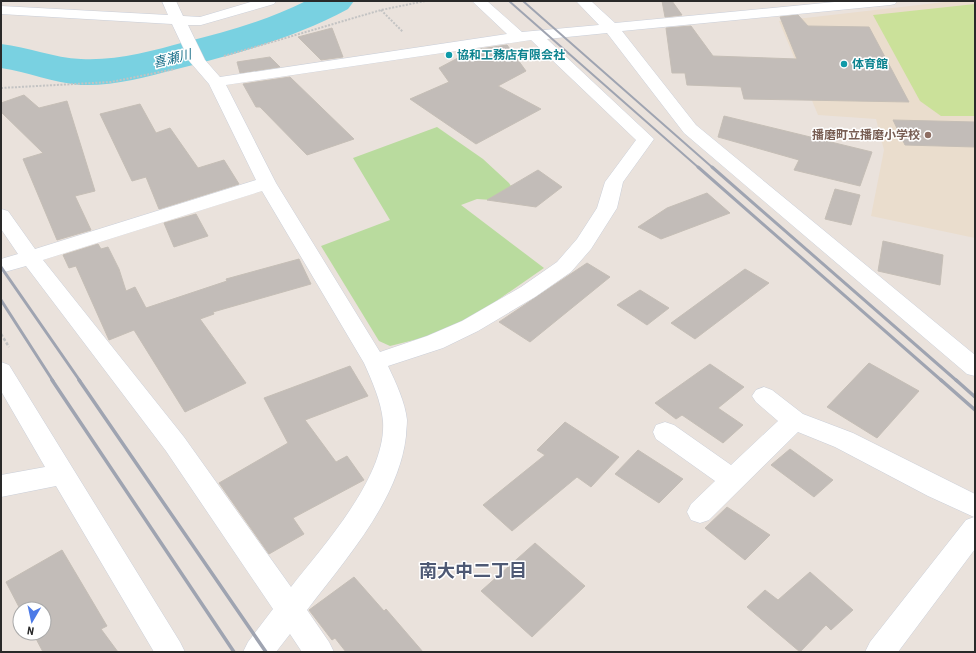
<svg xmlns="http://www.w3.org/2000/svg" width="976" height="653" font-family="'Roboto Condensed','Noto Sans JP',sans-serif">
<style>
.education{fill:#eaddcd}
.green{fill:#b9db9e}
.pitch{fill:#cbe19a}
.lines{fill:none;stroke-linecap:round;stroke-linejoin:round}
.river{fill:#79d1e1;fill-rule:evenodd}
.building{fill:#c2bcb8;stroke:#c5beb6}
.minor-casing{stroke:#cacfd9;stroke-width:1}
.path-far1{stroke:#c3c3c3;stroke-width:2;stroke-dasharray:2 1.5;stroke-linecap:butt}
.path{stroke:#c3c3c3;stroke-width:2.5;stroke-dasharray:3 2;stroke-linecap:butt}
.minor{fill:#fff;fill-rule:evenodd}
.rail-far2{stroke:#9fa4b1;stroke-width:2}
.rail-far1{stroke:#9fa4b1;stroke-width:3}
.rail{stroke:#9fa4b1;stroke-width:3.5}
.culture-dot{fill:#0f9aa8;stroke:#fff;stroke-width:1.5}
.education-dot{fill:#8d6e63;stroke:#fff;stroke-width:1.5}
.labels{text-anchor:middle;stroke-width:3;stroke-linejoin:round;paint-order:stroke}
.far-culture-label{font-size:12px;font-weight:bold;fill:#0d838f;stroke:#fff;text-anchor:start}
.far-education-label{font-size:12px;font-weight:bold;fill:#785e54;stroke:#fff;text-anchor:end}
.far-water-label{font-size:13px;font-style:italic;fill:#1b718b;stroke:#fff}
.near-neighbourhood-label{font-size:18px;font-weight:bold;fill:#4e5974;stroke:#fff}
</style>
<rect width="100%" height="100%" fill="#eae2dc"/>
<!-- education -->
<path class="education" d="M954 1H975V238L871 216 884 150 876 119 818 115 779 21Z"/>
<!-- green -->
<path class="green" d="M437 127 483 159 509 183 521 202 477 199 461 205 544 268 476 315 426 337 390 346 379 341 321 246 390 220 353 158Z"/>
<!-- pitch -->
<path class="pitch" d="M975 4V116H941L920 101 873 15Z"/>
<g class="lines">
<!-- river -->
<path class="river" d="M306 1H354L348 9C294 38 236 54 177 69 146 77 114 86 81 85 53 83 28 72 1 68V44C28 47 54 58 81 59 116 61 152 51 185 42 226 32 268 20 306 1Z"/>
</g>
<!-- building -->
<path class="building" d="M662 1H672L682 15 665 17Z
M798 15 808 26 869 27 909 102 744 99 741 87 687 85 685 73H672L666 28 691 26 713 56 797 59 780 17Z
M332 28 343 57 321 60 298 37Z
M507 45 526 71 498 86 541 109 476 144 410 99 449 82 439 68 473 50Z
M270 57 280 67 240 73 237 62Z
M290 77 354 139 307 155 260 107H256L243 84Z
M24 95 39 108 67 101 95 191 75 196 91 230 57 240 23 159 43 153 1 112V103Z
M140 104 156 133 170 128 198 168 224 160 239 184 159 209 146 177 132 181 100 114Z
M724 116 872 152 860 186 794 170 799 160 718 137Z
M893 120 975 122V147L905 145Z
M538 170 562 187 536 207 487 200Z
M835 189 860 195 851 225 825 219Z
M707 193 730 213 661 239 638 227 667 208Z
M196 214 208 236 174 247 164 223Z
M883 241 943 255 940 285 878 271Z
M98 244 101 249 108 247 119 269 126 291 135 287 146 308 227 281 226 279 299 259 311 284 213 312 214 314 200 319 246 383 185 412 134 330 109 340 76 266 69 268 63 255Z
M587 263 610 277 530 342 499 322Z
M745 269 769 283 695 339 671 323Z
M640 290 669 308 647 325 617 305Z
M869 363 919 391 877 438 827 407Z
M710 364 744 387 718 408 743 425 723 443 682 415 676 419 655 403Z
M350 366 368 396 305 420 336 462 347 456 364 480 293 518 304 534 269 554 219 483 288 443 264 398Z
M565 422 619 457 591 487 577 477 512 531 483 505 545 455 537 450Z
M790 449 833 480 814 497 771 465Z
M638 450 683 479 659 503 615 474Z
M727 507 770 535 745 560 705 528Z
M535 543 585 586 532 637 481 591Z
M62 550 107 626 101 629 118 652H43L33 633H44V609H20L6 582Z
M810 572 853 610 831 630 826 625 800 652 747 607 765 590 778 600Z
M354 577 384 611 386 609 423 652H346L335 638 332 640 309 610Z"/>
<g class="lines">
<defs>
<path id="minor" d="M162 1H176L183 16 200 17 254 1H276L274 4 201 25H188L205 60 220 77 507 34 472 1H487L522 32 599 25 576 1H591L615 23 845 1H897L895 4 890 5 622 31 696 125 975 355V376L967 374 684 133 607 33 547 39 654 139 623 182 617 208 591 249 571 272 535 297 478 331 443 348 388 366C396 383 405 402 407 420 407 425 406 431 406 436 399 500 345 560 307 610L329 642 334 652H302L290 634 276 652H243L248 642 273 609 166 451 26 266 1 273V259L18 254 1 229V209L8 211 35 249 256 180 209 84 190 62 172 24 1 14V6L168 15ZM531 40 636 140 605 182 597 208 577 239 557 262 521 287 462 321 427 336 380 352 276 183 226 85ZM262 191 364 363C372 381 381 401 383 421 387 476 323 546 291 587L184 437 43 260Z
M1 362 9 365 180 642 185 652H154L56 486 1 497V475L45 467 1 391Z
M764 387 772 390 803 414 853 433 975 494V549L898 652H865L870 642 966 520 974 517 928 496 835 447 798 432 709 520 700 523 691 520 687 512 691 504 715 481 656 439 653 432 656 425 665 422 674 425 731 465 778 421 756 402 752 396 756 390Z"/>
</defs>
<!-- minor casing -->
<use href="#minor" class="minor-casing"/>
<!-- path-far1 -->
<path class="path-far1" d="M381 10 403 32
M224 56 381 10 425 1
M1 88 111 82 175 69"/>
<!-- path -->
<path class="path" d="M1 334 9 347"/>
<!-- minor -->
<use href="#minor" class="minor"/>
<!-- rail-far2 -->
<path class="rail-far2" d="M509 1 699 168
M523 1 713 168"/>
<!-- rail-far1 -->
<path class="rail-far1" d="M698 167 942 381
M712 167 957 381
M1 267 80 381
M1 300 53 381"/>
<!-- rail -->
<path class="rail" d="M52 380 234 652
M79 380 266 652
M941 380 975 410
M956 380 975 397"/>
</g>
<!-- markers -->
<g class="culture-dot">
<circle cx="449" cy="55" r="4"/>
<circle cx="844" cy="64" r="4"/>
</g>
<circle class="education-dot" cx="928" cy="135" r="4"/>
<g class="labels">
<!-- far-culture labels -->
<g class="far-culture-label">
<text x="457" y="59">協和工務店有限会社</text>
<text x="852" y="68">体育館</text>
</g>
<!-- far-education labels -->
<g class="far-education-label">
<text x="920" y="139">播磨町立播磨小学校</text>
</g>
<!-- far-water labels -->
<g class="far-water-label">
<text transform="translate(172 58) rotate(-14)" y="5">喜瀬川</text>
</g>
<!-- near-neighbourhood labels -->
<g class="near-neighbourhood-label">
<text x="473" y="577">南大中二丁目</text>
</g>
</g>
<!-- border -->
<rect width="976" height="653" fill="none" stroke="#292929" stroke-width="4"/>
<!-- north arrow -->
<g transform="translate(32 621) rotate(189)"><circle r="19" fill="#ffffff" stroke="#a9a9a9"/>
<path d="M0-3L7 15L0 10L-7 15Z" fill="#4c7ae7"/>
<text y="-6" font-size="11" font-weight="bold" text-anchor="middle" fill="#292929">N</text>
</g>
</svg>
